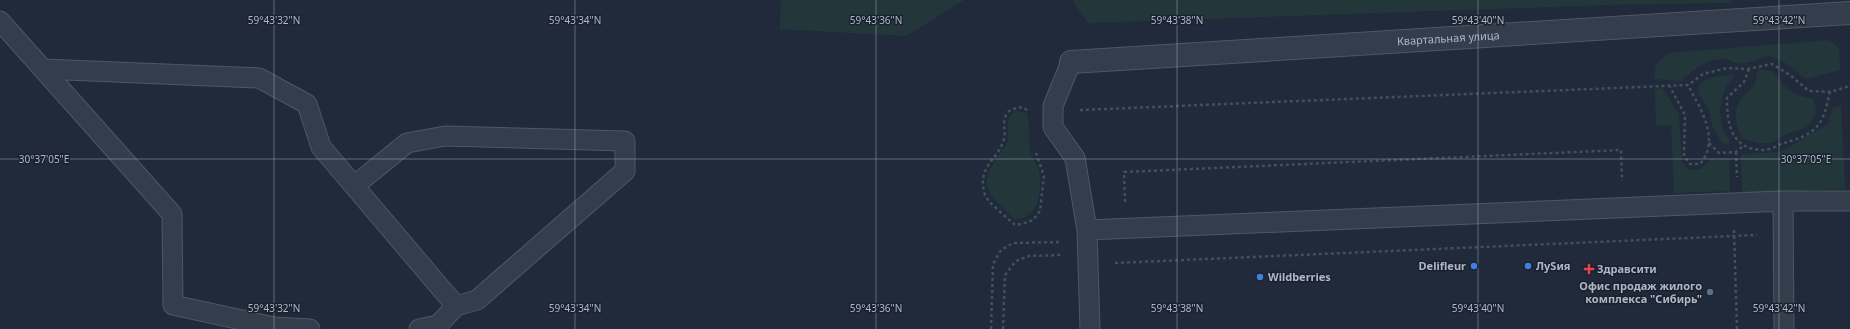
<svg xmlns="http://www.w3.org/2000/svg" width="1850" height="329" font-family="'Noto Sans',sans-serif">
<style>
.green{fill:#23373b}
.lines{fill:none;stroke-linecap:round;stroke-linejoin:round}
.lane-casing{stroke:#4f5765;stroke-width:21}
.street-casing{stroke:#4f5765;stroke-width:24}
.path{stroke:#3d5356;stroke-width:2.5;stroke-dasharray:3 3;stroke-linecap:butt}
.lane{stroke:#343d4b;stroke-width:19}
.street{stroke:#343d4b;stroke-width:22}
.ticks{fill:none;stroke:#afb7c7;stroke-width:1;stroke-opacity:0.45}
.shop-dot{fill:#3f7fe0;stroke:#1a222f;stroke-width:1.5}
.health-dot{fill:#e0444e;stroke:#1a222f;stroke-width:1.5}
.service-dot{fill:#5c6f8a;stroke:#1a222f;stroke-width:1.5}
.labels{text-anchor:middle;stroke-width:3;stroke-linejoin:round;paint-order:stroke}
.street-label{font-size:11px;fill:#afb7c7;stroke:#1a222f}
.poi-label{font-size:11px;font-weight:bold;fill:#afb7c7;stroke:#1a222f;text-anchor:start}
.ticks-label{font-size:10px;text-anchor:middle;fill:#afb7c7;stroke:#1a222f;stroke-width:3;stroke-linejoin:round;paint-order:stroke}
</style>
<rect width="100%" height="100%" fill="#212a3a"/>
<!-- green -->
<path class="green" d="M781 0H964L906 36 780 29Z
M1072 0H1731V3L1638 4 1088 23Z
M1829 40 1839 48 1840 70 1806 79C1796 72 1785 60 1773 57 1762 54 1756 62 1746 63 1736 65 1734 61 1726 59 1709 57 1693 70 1682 81L1654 79 1656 64 1669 53Z
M1758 69 1773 71C1786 89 1791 95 1813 99L1816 109 1814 118 1807 127 1786 134 1772 143H1758L1741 138C1732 114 1734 102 1754 86Z
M1736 74 1724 90 1720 111 1723 131 1729 140V145L1722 143 1713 128 1708 108 1698 93 1700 83 1714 77Z
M1662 88 1679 114 1682 162 1689 170 1701 169 1711 158H1729L1730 191 1674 193 1671 125 1656 126 1655 89Z
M1841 106 1845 189 1742 193 1741 154 1780 152 1828 124 1833 107Z
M1016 111 1027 113C1030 126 1028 141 1031 154 1033 160 1038 165 1039 171 1043 191 1038 219 1015 219 993 198 976 189 996 159 1000 153 1006 146 1008 140 1010 128 1003 118 1016 111Z"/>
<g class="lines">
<defs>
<path id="lane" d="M0 21 172 214 173 305 274 327 310 329
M1071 62 1053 106V127L1075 158 1087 230 1090 329
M43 69 259 78 307 104 321 147 456 306 477 300 625 171V141L445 136 407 143 354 186
M1087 230 1783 201
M419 329 438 325 456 306
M1784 329 1783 201H1850"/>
<g id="street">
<path id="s1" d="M1071 62 1850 13"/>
</g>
</defs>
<!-- lane casing -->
<use href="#lane" class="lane-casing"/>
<!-- street casing -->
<use href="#street" class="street-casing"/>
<!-- path -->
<path class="path" d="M1749 69 1744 82 1727 98C1727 124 1731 150 1764 150 1770 150 1778 145 1784 143 1797 139 1810 136 1819 124 1825 116 1827 103 1830 92
M1669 85 1685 115 1684 156 1690 164H1700C1721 139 1700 108 1688 85
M1027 110 1022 107C1016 108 1009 109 1006 115 1002 123 1006 132 1004 139 998 161 976 166 985 195 987 202 1008 218 1015 225L1022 224 1033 220 1040 211 1044 176 1035 150
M1080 110 1688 85 1703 74 1727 68 1748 69 1772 64 1790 75 1809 91 1830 92 1850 86
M1709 143 1719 153 1736 152 1743 146
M1736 152 1737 177
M1125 202 1124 172 1621 150 1622 181
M1734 230 1737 329
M1115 263 1757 235
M991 329 993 264 1001 250 1013 243 1060 242
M1003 329 1005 275 1016 261 1029 256 1061 255"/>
<!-- lane -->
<use href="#lane" class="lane"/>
<!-- street -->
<use href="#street" class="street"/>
</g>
<!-- ticks -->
<path class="ticks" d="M274 0V329M575 0V329M876 0V329M1177 0V329M1478 0V329M1779 0V329M0 159H1850"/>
<!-- markers -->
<g class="shop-dot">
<circle cx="1474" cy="266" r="4"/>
<circle cx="1528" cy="266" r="4"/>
<circle cx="1260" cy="277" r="4"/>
</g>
<path class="health-dot" d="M1587 263h4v4h4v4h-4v4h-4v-4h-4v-4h4z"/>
<circle class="service-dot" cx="1710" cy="292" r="4"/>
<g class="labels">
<!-- street labels -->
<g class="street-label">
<text dy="4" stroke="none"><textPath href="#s1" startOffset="378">Квартальная улица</textPath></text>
</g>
<!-- poi labels -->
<g class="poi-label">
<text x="1466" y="270" text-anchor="end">Delifleur</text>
<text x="1536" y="270">ЛуSия</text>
<text x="1597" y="273">Здравсити</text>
<text x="1268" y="281">Wildberries</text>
<text x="1702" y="290" text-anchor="end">Офис продаж жилого<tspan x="1702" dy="13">комплекса "Сибирь"</tspan></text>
</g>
</g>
<g class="ticks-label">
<text x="274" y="24">59°43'32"N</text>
<text x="575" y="24">59°43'34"N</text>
<text x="876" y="24">59°43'36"N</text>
<text x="1177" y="24">59°43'38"N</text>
<text x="1478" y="24">59°43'40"N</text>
<text x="1779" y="24">59°43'42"N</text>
<text x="1806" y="163">30°37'05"E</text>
<text x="44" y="163">30°37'05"E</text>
<text x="274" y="312">59°43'32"N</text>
<text x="575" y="312">59°43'34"N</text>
<text x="876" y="312">59°43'36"N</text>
<text x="1177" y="312">59°43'38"N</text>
<text x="1478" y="312">59°43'40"N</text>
<text x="1779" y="312">59°43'42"N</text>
</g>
</svg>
